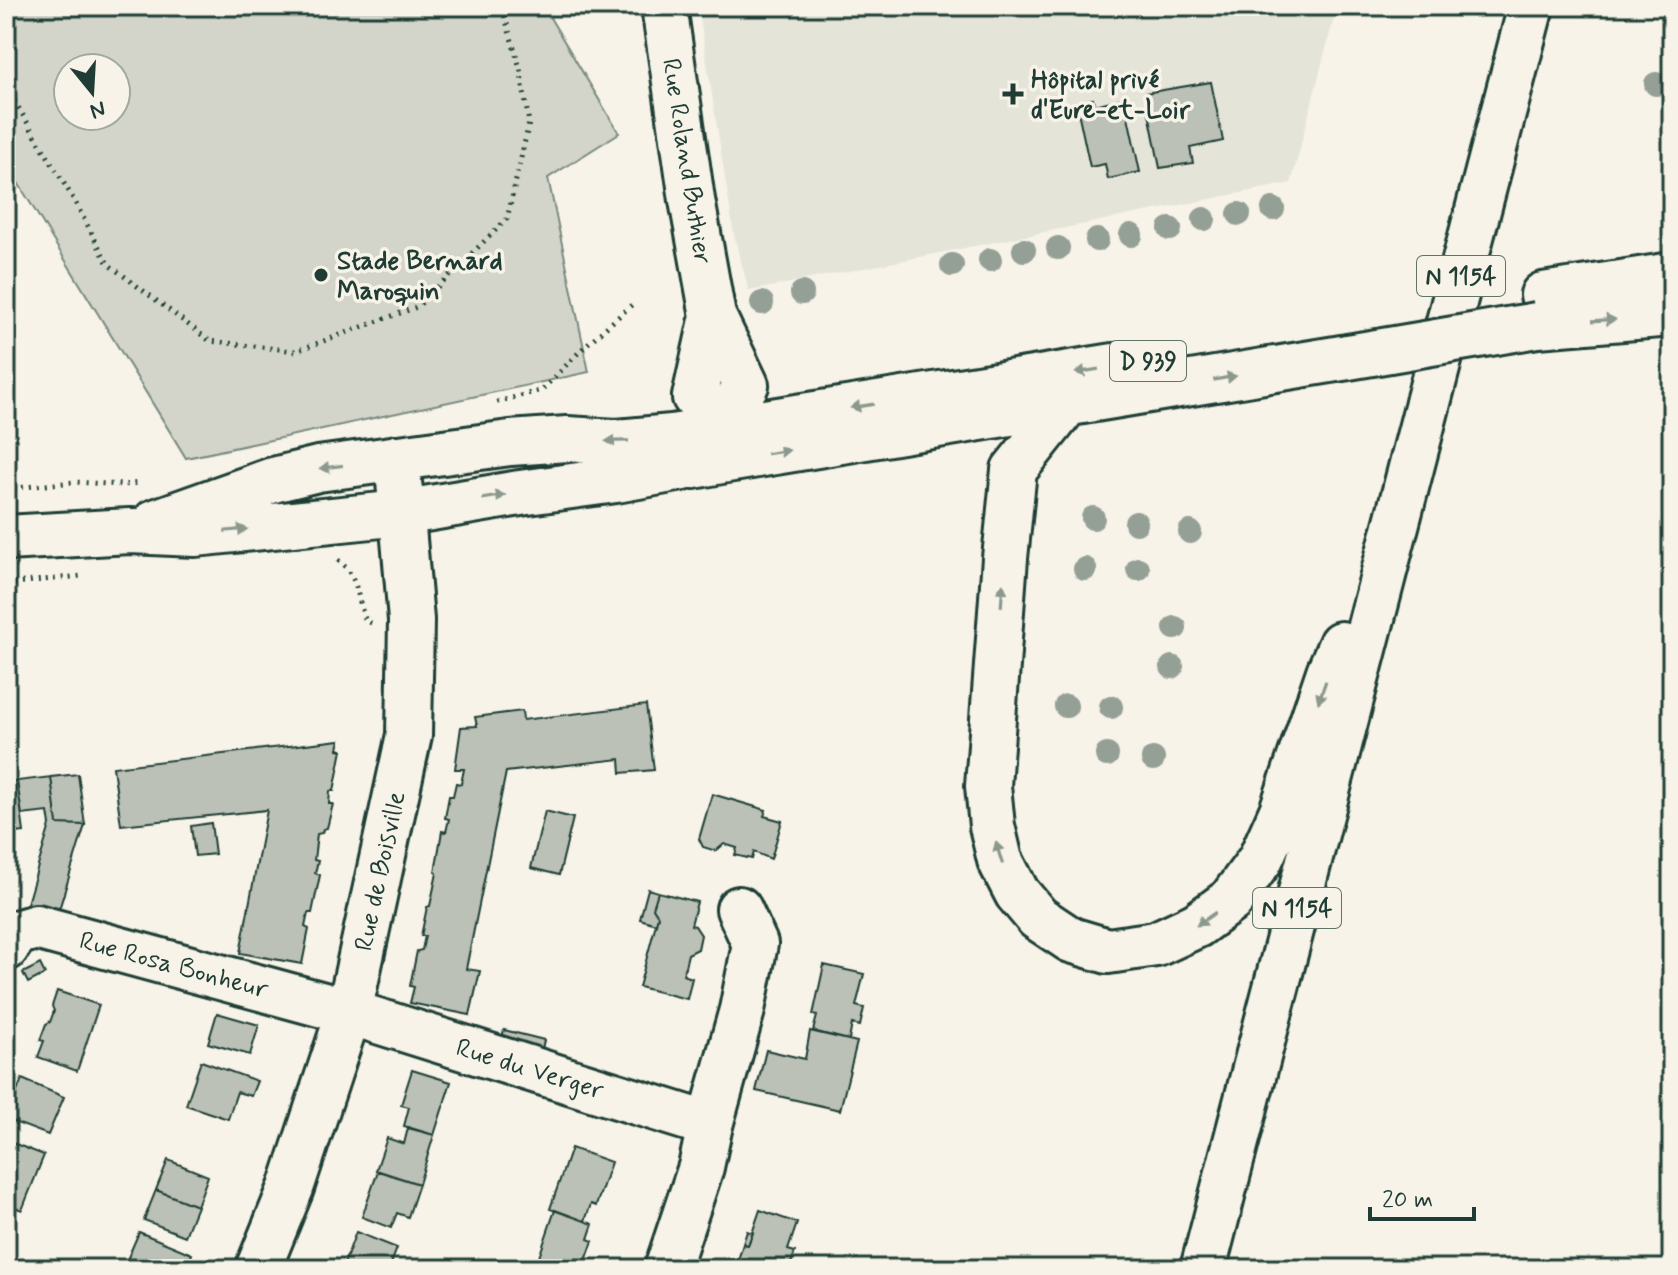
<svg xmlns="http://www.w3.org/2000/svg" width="1678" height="1275" font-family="Mynerve,sans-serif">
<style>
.built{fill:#e5e4d9}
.green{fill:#d3d5ca;stroke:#79897f;stroke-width:2;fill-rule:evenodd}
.building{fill:#bbc1b6;stroke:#1f3d34;stroke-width:2}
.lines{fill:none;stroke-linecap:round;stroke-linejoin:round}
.minor-casing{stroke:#1f3d34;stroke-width:50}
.major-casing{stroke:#1f3d34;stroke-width:50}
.path{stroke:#1f3d34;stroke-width:5;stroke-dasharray:2 6;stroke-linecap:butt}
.minor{stroke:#f7f3e8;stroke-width:44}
.major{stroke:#f7f3e8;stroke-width:44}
.major-bridge-casing{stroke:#1f3d34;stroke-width:50;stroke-linecap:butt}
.major-bridge{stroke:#f7f3e8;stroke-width:44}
.tree{fill:#949f96}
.oneway{fill:#8b988e}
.poi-dot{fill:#1f3d34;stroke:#f7f3e8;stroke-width:3}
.labels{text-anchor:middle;stroke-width:7;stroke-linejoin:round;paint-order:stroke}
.shield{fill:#f7f3e8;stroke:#60746a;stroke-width:2}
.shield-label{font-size:24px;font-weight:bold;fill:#1f3d34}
.poi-label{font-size:26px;font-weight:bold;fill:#1f3d34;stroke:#f7f3e8;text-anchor:start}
.street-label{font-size:26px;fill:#1f3d34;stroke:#f7f3e8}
</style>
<rect width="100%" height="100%" fill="#f7f3e8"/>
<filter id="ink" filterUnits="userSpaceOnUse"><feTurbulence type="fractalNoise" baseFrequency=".0125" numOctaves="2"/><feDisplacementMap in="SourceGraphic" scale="16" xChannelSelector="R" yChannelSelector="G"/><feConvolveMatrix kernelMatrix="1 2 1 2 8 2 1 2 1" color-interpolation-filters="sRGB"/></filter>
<g filter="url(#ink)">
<!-- built -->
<path class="built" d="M698 6H1337L1291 183 749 291 734 235Z"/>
<!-- green -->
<path class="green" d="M6 6H543L619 133 548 178 589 372 186 458 6 163ZM68 68H116V116H68Z"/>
<!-- building -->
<path class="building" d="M1211 82 1223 141 1190 148 1193 163 1160 168 1145 93Z
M1124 98 1140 172 1108 179 1105 164 1090 167 1076 102 1093 99 1094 105Z
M646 705 654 770 621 773 620 759 506 772 466 969 480 971 470 1015 410 1003 414 987 410 986 417 951 422 950 425 936H421L427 907 430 906 437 873 435 872 442 831 446 832 449 819 445 818 449 796H453L456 783 461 784 464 769H455L461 727 477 726 475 717 522 711 523 720Z
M340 740 338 749 342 750 334 791H330L329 804H333L327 828 323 829 322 833 317 834 314 860 318 861 315 873 320 875 312 913H308L305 927 309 929 302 964 240 953 267 810 121 825 113 767Z
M78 774 85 825 57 824 51 777Z
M51 777 57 824 85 825 57 916 26 907 50 825 48 812 22 815 17 781Z
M17 781 24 832 6 834V782Z
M712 794 766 810 764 816 782 821 771 859 754 852 752 859 735 855 737 848 724 844 716 851 703 847 699 839Z
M545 811 573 818 559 875 531 868Z
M211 823 215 854 195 856 191 826Z
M648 889 658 892 653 908 658 916 656 924 640 919Z
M658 892 697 902 691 925 695 926 701 935 698 949 688 954 683 975 692 978 687 999 639 987 658 916 653 908Z
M40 964 45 974 28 983 23 973Z
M824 965 864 974 856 1006 864 1008 860 1026 852 1024 849 1040 813 1031 817 1016 813 1015Z
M57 991 99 1005 77 1071 38 1057 44 1041 40 1040 46 1024 50 1022 54 1011 52 1006Z
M217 1013 259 1025 250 1055 208 1043Z
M504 1030 544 1040 540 1058 499 1046Z
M810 1031 857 1042 840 1110 756 1091 766 1050 805 1059Z
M201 1061 257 1081 251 1096 237 1092 228 1119 186 1105Z
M412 1070 451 1082 434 1135 404 1126 409 1107 401 1105Z
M22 1079 64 1097 48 1135 6 1119Z
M408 1128 434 1135 419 1184 376 1170 387 1138 404 1144Z
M10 1142 44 1155 22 1210 6 1204V1152Z
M571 1148 611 1162 596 1206 591 1204 585 1221 550 1209Z
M168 1160 208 1176 197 1206 156 1190Z
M378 1171 419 1184 408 1217 397 1213 391 1228 362 1217Z
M156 1190 197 1206 185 1236 144 1220Z
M555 1210 593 1224 588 1239 593 1241 583 1269H535Z
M760 1210 797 1223 788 1250 795 1252 789 1269H765L738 1260 743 1244 748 1245Z
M747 1231 753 1233 748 1245 743 1244Z
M139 1232 192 1254 186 1269 172 1264 170 1269H123Z
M356 1232 397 1248 389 1269H357L344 1264Z"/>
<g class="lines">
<defs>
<path id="minor" d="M664 6 692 200 713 316 746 385 722 429
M713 316 695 397 722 429 726 453
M6 948 16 933 36 927 349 1012 710 1125
M258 1269 291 1188 349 1012 409 735 411 620 397 458
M667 1269 701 1167 710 1125 742 1010 755 944 739 909"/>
<path id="major" d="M1543 295 1672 275
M1537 325 1672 314
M1066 405 1014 470 1005 558 988 786 992 826 1000 860 1017 893 1038 918 1071 940 1108 951 1156 944 1197 925 1231 900 1260 860 1282 811 1329 672 1341 644
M155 522 273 480 318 469 510 443 567 439 617 442 672 437 1114 366
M6 538 130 531 195 534 401 513 520 493 616 480 727 460 1348 357
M1203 1269 1531 6"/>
</defs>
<!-- minor casing -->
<use href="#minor" class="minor-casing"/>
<!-- major casing -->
<use href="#major" class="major-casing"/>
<!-- path -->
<path class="path" d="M6 87 74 200 108 264 210 341 296 351 417 307 507 219 529 123 520 68 504 14 499 6
M497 402 542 390 586 345 634 303
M6 489 74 482 124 485 140 483
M338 560C360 578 356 598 366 621L374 624
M6 584 81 576"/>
<!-- minor -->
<use href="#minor" class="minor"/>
<!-- major -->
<use href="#major" class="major"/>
<defs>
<path id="major-bridge" d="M1348 357 1537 325"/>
</defs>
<!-- major-bridge casing -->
<use href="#major-bridge" class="major-bridge-casing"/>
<!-- major-bridge -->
<use href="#major-bridge" class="major-bridge"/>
</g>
<!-- trees -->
<g class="tree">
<circle cx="1656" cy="84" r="12"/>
<circle cx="1273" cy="209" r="12"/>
<circle cx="1239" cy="214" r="12"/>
<circle cx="1204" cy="219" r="12"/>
<circle cx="1170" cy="229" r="12"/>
<circle cx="1131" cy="235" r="12"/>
<circle cx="1097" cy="240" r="12"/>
<circle cx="1058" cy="248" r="12"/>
<circle cx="1024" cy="250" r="12"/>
<circle cx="990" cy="260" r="12"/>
<circle cx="952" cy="265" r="12"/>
<circle cx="802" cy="293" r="12"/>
<circle cx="762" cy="303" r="12"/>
<circle cx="1093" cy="518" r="12"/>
<circle cx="1136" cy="523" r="12"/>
<circle cx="1190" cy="532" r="12"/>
<circle cx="1085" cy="569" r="12"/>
<circle cx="1138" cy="569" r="12"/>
<circle cx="1175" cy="628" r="12"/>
<circle cx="1172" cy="667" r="12"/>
<circle cx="1066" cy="706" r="12"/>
<circle cx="1111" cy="707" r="12"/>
<circle cx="1107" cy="755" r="12"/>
<circle cx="1153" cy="759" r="12"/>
</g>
<!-- one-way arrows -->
<defs><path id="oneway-solid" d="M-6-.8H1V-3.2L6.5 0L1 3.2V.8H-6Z" transform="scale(2)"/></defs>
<g class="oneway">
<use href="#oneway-solid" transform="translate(1604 320) rotate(-4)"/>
<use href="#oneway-solid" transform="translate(1087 371) rotate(171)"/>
<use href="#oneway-solid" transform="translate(1225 378) rotate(-10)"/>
<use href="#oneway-solid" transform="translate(862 406) rotate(171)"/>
<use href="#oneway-solid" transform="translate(617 441) rotate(179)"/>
<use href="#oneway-solid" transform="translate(778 452) rotate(-9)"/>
<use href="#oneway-solid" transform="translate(331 467) rotate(172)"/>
<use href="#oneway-solid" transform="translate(494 497) rotate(-9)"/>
<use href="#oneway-solid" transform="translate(236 530) rotate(-6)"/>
<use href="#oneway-solid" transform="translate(1002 595) rotate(-86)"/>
<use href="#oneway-solid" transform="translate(1322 692) rotate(109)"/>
<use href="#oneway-solid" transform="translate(999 853) rotate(-107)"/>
<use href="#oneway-solid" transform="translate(1206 919) rotate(145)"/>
</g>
</g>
<!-- markers -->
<g class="poi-dot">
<path d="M1009 82h8v8h8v8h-8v8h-8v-8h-8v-8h8z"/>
<circle cx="321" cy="275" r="8"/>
</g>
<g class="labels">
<!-- shield labels -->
<g class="shield">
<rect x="1417" y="256" width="88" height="40" rx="6"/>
<rect x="1110" y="341" width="76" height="40" rx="6"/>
<rect x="1253" y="888" width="88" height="40" rx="6"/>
</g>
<g class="shield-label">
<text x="1461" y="284">N 1154</text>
<text x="1148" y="369">D 939</text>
<text x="1297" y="916">N 1154</text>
</g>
<!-- poi labels -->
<g class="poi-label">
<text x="1031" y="88">Hôpital privé<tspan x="1031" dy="30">d'Eure-et-Loir</tspan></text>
<text x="337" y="269">Stade Bernard<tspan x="337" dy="30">Maroquin</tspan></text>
</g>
<!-- street labels -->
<g class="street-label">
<text transform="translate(688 161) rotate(81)" y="9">Rue Roland Buthier</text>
<text transform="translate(379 871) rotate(-78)" y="9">Rue de Boisville</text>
<text transform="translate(174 964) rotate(15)" y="9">Rue Rosa Bonheur</text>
<text transform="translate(530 1068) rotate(17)" y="9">Rue du Verger</text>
</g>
</g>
<!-- margin -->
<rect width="1678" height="1275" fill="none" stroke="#f7f3e8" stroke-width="32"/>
<rect x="16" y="16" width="1646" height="1243" fill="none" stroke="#1f3d34" stroke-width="3" filter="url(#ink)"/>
<!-- north arrow -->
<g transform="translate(92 92) rotate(162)"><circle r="38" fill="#f7f3e8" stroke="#a1aaa0" stroke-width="2"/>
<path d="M0-6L14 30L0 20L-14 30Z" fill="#1f3d34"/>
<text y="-12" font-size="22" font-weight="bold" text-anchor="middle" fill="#1f3d34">N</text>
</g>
<!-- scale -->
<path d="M1370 1207v12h104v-12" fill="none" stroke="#1f3d34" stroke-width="4"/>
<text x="1382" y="1207" font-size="24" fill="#1f3d34" stroke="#f7f3e8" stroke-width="6" paint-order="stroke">20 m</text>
</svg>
